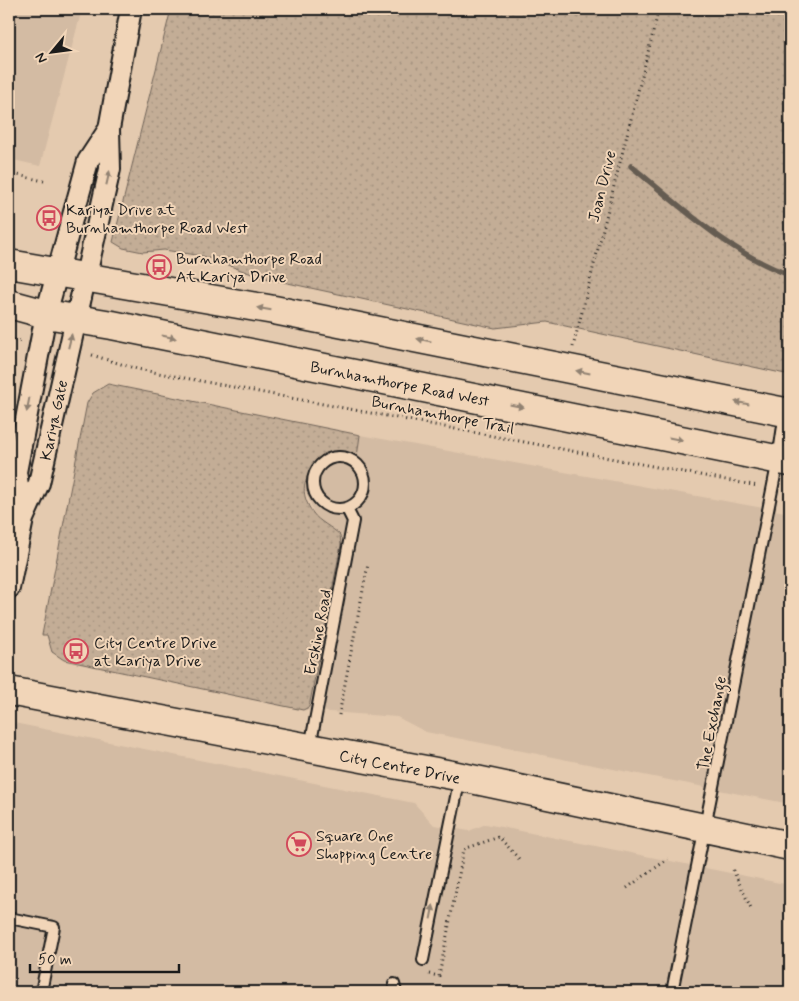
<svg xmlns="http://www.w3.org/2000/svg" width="799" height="1001" font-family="Mynerve,sans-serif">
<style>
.built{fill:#d3bba3}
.grass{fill:url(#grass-dots);stroke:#706459}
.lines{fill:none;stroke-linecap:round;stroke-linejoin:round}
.stream{stroke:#655b51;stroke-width:5.5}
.lane-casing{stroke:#1c1c1c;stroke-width:14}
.street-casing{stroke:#1c1c1c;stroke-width:24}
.secondary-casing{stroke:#1c1c1c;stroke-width:31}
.path{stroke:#1c1c1c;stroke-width:3;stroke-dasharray:1 4;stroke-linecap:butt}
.lane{stroke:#f1d5b8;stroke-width:10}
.street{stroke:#f1d5b8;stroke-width:20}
.secondary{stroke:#f1d5b8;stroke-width:28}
.oneway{fill:#918272}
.labels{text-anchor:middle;stroke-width:4;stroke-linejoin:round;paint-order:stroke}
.street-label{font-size:16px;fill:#1c1c1c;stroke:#f1d5b8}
.poi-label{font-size:16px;fill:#1c1c1c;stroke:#f1d5b8;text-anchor:start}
</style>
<defs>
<pattern id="grass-dots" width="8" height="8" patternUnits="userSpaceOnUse" patternTransform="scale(1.25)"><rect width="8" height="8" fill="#c3ad96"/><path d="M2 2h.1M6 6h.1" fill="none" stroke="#a79481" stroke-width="1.8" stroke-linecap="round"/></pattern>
</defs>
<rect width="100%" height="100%" fill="#e4caaf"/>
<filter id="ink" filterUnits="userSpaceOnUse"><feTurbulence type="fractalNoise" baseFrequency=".02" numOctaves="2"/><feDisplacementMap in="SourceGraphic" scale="10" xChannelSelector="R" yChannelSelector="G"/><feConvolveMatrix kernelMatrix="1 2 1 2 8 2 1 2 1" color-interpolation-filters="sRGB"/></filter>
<g filter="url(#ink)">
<!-- built -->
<path class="built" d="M9 9H82L40 166 9 159Z
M360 435 790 513V804L426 732 397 717 303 710 309 707 341 545 314 513 305 490 307 479 311 470 322 464 334 458 356 456Z
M9 722 414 803 434 825 469 831 486 824 790 885V992H9Z"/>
<!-- grass -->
<path class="grass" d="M171 9H790V375L547 322 495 328 260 277 203 256 164 250 143 252 123 248 113 242Z
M108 384 360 435 357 457C324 457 287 476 313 513 319 522 332 527 340 535L341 545 309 707 303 710 64 660 52 652 47 635H42L87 403 93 393Z"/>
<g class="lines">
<!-- stream -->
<path class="stream" d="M631 166C680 206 730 254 790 275"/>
<defs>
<path id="lane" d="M313 483a26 26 0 1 1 52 0a26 26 0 1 1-52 0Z
M310 747 353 521 347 509
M9 918 54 927 41 992
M423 960 460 777
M394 984 396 992
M672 992 778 460 785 412"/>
<path id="street" d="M23 519 16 472 46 314 88 161 109 129
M9 588 23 519 39 483 110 169 109 129 131 9"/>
<path id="secondary" d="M9 264 274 310 790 413
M9 304 46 314 112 325 790 462
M9 691 457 776 790 846"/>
</defs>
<!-- lane casing -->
<use href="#lane" class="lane-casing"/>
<!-- street casing -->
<use href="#street" class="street-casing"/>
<!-- secondary casing -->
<use href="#secondary" class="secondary-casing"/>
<!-- path -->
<path class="path" d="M9 173 48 182
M9 339 20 341
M573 347 659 9
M92 355 137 369 758 486
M339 715 368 564
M733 870 751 908
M627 888 668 859
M429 974 439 976 464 849 499 837 520 860"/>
<!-- lane -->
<use href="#lane" class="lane"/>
<!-- street -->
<use href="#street" class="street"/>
<!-- secondary -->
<use href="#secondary" class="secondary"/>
</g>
<!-- one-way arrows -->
<defs><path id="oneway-solid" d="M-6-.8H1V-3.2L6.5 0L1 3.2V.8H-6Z" transform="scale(1.25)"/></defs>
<g class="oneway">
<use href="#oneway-solid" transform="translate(108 178) rotate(-77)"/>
<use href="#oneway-solid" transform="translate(264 309) rotate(-170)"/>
<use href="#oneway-solid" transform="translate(169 337) rotate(12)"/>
<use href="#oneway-solid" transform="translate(424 340) rotate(-169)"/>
<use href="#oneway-solid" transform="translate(70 341) rotate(-76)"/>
<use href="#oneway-solid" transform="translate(583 372) rotate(-169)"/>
<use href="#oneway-solid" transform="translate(742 403) rotate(-169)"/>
<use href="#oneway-solid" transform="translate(28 405) rotate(101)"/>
<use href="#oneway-solid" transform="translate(517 406) rotate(11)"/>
<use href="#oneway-solid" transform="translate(676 439) rotate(12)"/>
<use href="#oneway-solid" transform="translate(432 912) rotate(-79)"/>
</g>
</g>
<!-- icons -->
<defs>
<symbol id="bus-ring" viewBox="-11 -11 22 22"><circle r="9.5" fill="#f1d5b8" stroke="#d1495b" stroke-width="1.5"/><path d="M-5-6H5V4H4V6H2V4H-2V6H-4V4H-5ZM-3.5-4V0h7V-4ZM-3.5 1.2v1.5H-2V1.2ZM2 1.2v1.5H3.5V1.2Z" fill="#d1495b"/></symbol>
<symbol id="supermarket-ring" viewBox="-11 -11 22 22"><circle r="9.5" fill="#f1d5b8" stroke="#d1495b" stroke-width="1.5"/><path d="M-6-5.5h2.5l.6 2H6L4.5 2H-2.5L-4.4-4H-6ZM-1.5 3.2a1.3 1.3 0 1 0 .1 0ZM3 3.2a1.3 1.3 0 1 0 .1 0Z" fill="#d1495b"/></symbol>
</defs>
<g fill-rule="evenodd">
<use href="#bus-ring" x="35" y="204" width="28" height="28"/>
<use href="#bus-ring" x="145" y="253" width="28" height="28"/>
<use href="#bus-ring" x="62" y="637" width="28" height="28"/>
<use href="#supermarket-ring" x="285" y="830" width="28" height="28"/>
</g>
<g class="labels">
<!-- street labels -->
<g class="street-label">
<text transform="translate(601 186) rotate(-76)" y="6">Joan Drive</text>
<text transform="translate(400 383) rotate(11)" y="6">Burnhamthorpe Road West</text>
<text transform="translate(443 414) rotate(11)" y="6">Burnhamthorpe Trail</text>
<text transform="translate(53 420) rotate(-78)" y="6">Kariya Gate</text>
<text transform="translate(317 632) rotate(-79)" y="6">Erskine Road</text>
<text transform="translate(711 723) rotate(-79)" y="6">The Exchange</text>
<text transform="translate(400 766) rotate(11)" y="6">City Centre Drive</text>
</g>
<!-- poi labels -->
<g class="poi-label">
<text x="66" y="215">Kariya Drive at<tspan x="66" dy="18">Burnhamthorpe Road West</tspan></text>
<text x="176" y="264">Burnhamthorpe Road<tspan x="176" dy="18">At Kariya Drive</tspan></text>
<text x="94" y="648">City Centre Drive<tspan x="94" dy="18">at Kariya Drive</tspan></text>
<text x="316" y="841">Square One<tspan x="316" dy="18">Shopping Centre</tspan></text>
</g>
</g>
<!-- margin -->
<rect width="799" height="1001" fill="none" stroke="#f1d5b8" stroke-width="30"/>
<rect x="15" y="15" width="769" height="971" fill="none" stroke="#1c1c1c" stroke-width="2" filter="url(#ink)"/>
<!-- north arrow -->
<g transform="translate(52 52) rotate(241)" stroke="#f1d5b8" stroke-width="4" paint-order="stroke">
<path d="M0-4L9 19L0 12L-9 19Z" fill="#1c1c1c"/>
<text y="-8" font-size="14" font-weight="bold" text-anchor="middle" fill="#1c1c1c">N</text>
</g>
<!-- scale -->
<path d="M30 964v8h149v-8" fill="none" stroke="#1c1c1c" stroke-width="2.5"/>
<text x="38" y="964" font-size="15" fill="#1c1c1c" stroke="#f1d5b8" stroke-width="4" paint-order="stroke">50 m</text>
</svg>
